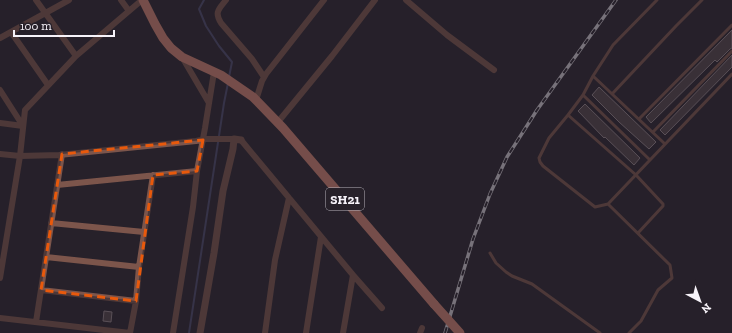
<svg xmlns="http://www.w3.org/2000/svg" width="732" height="333" font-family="'Zilla Slab',serif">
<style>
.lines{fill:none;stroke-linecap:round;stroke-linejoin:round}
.stream{stroke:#4a496d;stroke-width:2}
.building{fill:#514348;stroke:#97888d}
.service{stroke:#7c554b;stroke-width:3}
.minor{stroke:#7c554b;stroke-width:6}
.tertiary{stroke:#7c554b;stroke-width:7}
.primary{stroke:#d58471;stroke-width:9}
.rail-casing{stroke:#d9d4dc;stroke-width:3.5}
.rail{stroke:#27212a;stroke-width:2;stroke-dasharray:6;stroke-linecap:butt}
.primary-bridge{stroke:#d58471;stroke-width:9}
.marked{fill:none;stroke:#e8590c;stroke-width:3;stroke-dasharray:8 5;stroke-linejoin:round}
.labels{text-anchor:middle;stroke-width:4;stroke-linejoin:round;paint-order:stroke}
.shield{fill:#27212a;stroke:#b9b4bc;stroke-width:1}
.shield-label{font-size:13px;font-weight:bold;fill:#f7f3fa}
</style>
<rect width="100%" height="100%" fill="#27212a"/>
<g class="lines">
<!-- stream -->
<path class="stream" d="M204 0 199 9 206 26 219 46 232 62 229 77
M189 333 224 103 228 83"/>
</g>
<!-- building -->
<path class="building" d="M732 30V48L730 49 717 62 715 60 651 123 646 117Z
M732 55V67L665 135 660 130Z
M599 87 656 142 649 149 619 122 592 95Z
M585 104 640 158 634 165 605 137 604 138 578 111Z
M104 311 112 312 111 322 103 321Z"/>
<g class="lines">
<!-- service -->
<path class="service" d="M657 0 613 45 593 76 665 144
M593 76 583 95 650 160
M612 94 676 26 702 0
M583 95 568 115 636 175 663 204V206L638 233
M568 115 549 138 539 158 540 162 543 166 595 207 608 204
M639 119 732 25
M653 132 732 51
M490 253 496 263 506 272 512 276 532 284 600 333
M629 333 641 321 658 290 672 278 670 265 608 204 732 74"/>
<!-- minor -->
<path class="minor" d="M36 0 76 56
M121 0 129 11
M226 0C219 9 214 12 221 23L252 59 264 77
M406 0 447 35 494 70
M11 32 48 85
M0 38 69 0
M182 57 209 103
M0 90 23 126
M256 100 262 81 266 74 324 0
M278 122 332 56 375 0
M0 123 23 126
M241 140 353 275 343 333
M0 154 20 156 25 110 76 56 142 0
M57 185 197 171
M51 223 144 232
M46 257 139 267
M353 275 382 308
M0 278 20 156 59 155 196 141 206 139H234
M41 290 136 301
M0 318 130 333
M36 322 62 154
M130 333 136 301 139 267 153 175
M173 333 193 207 197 171 205 128 214 72
M265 333 275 260 289 198
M306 333 321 237
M420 333 422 328"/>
<!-- tertiary -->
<path class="tertiary" d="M200 333 214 253 223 191 233 149 234 139 241 140"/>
<!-- primary -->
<path class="primary" d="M143 0 155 24 163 38 171 48 182 57 221 75 253 97 283 128 434 304"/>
<defs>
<path id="rail" d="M445 333 473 239 490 194 507 157 537 110 616 0"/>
</defs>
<!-- rail casing -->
<use href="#rail" class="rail-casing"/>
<!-- rail -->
<use href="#rail" class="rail"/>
<!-- primary-bridge -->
<path class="primary-bridge" d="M434 304 460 333"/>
</g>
<!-- marked area -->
<path d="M0 0H732V333H0ZM203 140 197 171 153 175 136 301 41 290 62 154Z" fill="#27212a" fill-opacity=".55" fill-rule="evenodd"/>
<path class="marked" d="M203 140 197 171 153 175 136 301 41 290 62 154Z"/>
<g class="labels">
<!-- shield labels -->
<rect class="shield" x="326" y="188" width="38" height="22" rx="3"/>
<g class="shield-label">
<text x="345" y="204">SH21</text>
</g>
</g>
<!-- north arrow -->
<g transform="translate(700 301) rotate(139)" stroke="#27212a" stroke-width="3" paint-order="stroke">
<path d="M0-3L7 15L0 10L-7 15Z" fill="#f7f3fa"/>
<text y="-6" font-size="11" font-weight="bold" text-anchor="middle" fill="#f7f3fa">N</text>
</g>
<!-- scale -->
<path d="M14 30v6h100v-6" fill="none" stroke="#f7f3fa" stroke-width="2"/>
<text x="20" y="30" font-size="12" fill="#f7f3fa" stroke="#27212a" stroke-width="3" paint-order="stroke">100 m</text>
</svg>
